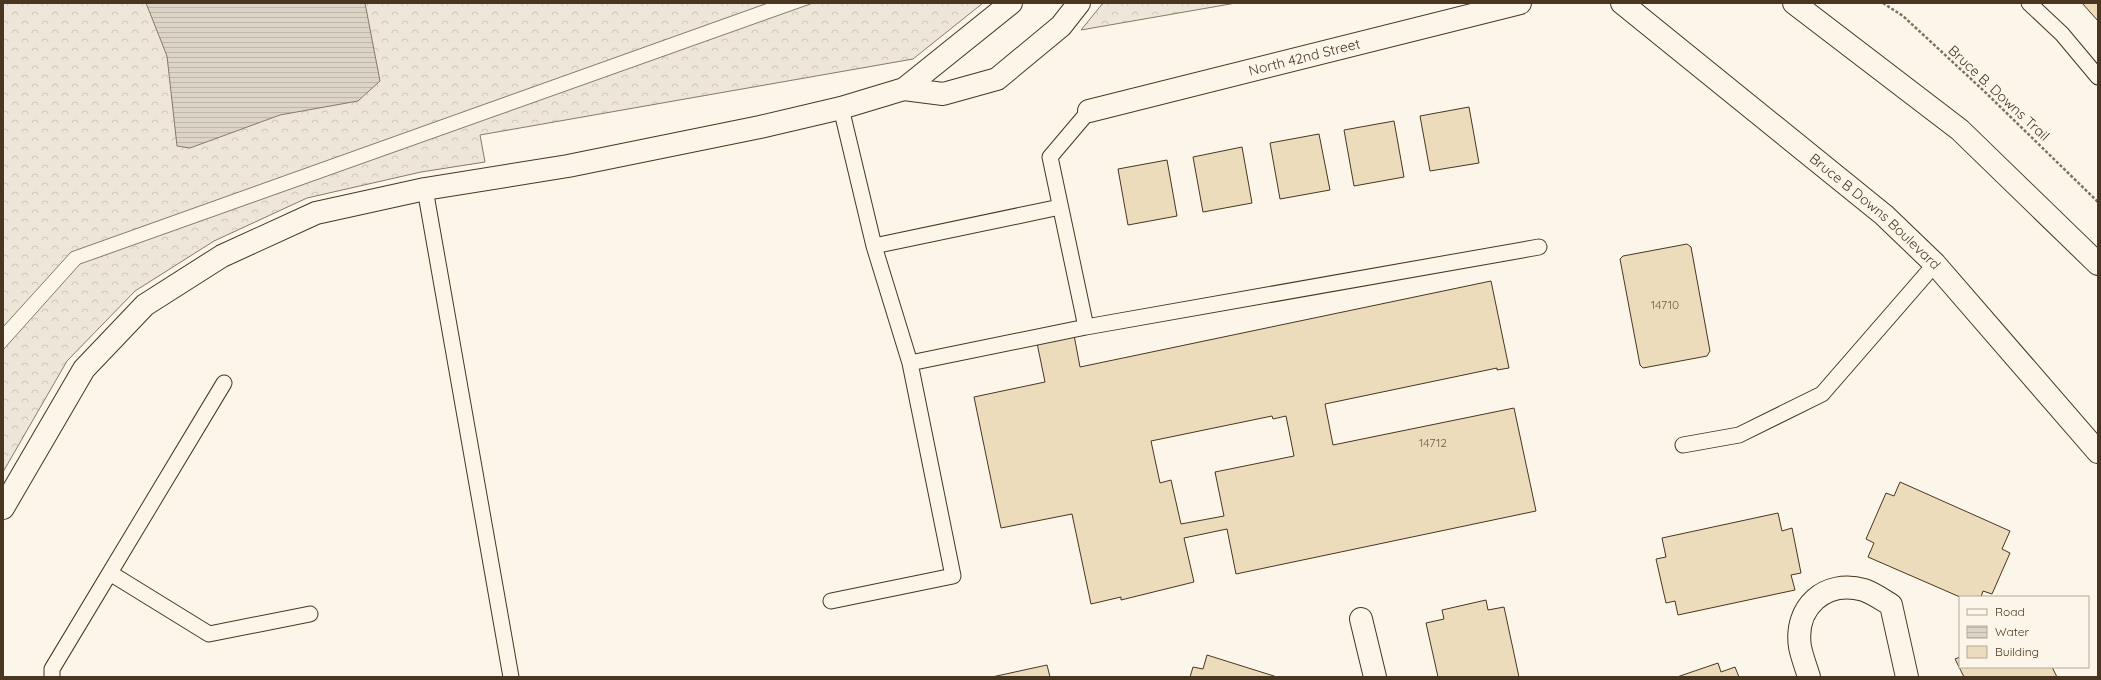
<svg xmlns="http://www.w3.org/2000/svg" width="2101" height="680" font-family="Quicksand,sans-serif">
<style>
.forest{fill:url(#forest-crowns);stroke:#887966}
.water{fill:url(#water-rules);stroke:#887966}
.building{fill:#ecdcbc;stroke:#4a3520;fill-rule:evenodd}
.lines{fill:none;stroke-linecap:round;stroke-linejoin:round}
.lane-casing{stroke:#4a3520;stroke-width:17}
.street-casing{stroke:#4a3520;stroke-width:24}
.secondary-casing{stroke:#4a3520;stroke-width:24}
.path{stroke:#7f6f5c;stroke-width:2.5;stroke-dasharray:3 2;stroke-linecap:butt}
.lane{stroke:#fbf6e9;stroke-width:15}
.street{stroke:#fbf6e9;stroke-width:22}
.secondary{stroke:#fbf6e9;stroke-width:22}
.labels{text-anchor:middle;stroke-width:3;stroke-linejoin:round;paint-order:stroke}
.number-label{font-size:12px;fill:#725f47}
.street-label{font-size:14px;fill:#4a3520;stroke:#fbf6e9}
</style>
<defs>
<pattern id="forest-crowns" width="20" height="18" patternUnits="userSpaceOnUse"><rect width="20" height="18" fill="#ede6d9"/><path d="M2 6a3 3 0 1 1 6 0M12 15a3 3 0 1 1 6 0" fill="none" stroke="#cdc6ba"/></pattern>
<pattern id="water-rules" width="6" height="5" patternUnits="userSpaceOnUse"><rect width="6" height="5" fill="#dcd4c6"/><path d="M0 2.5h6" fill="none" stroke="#beb7aa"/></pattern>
</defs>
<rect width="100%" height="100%" fill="#fbf6e9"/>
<!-- forest -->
<path class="forest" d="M3 3H768L71 252 3 327Z
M813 3H983L913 59 480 135 485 162 421 172 307 198 214 241 135 291 67 361 3 472V350L80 264Z
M1103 3H1236L1081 30Z"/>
<!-- water -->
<path class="water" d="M146 3H365L380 81 358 101 280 115 190 148 177 146 167 56Z"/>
<!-- building -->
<path class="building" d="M2082 3H2098V21Z
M1469 107 1479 163 1430 171 1420 116Z
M1394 121 1404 177 1354 186 1344 130Z
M1319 134 1330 190 1280 199 1270 143Z
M1242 147 1252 203 1203 212 1193 157Z
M1167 160 1177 216 1128 225 1118 169Z
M1687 244 1691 247 1710 351 1707 356 1643 368 1640 365 1620 259 1623 256Z
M1491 281 1509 368 1497 370V368L1325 404 1333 445 1514 408 1536 511 1236 574 1227 529 1184 538 1194 582 1121 600V597L1091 604 1072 514 1001 528 974 397 1045 382 1037 343 1074 335 1080 367ZM1272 416 1273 419 1286 416 1294 456 1215 472 1224 516 1181 524 1171 480 1160 483 1151 441Z
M1900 482 2010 531 2002 549 2010 553 1992 594 1983 591 1981 597H1960L1868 557 1874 543 1866 539 1886 493 1894 496Z
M1778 513 1782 531 1792 528 1801 573 1791 575 1795 590 1678 615 1675 601 1666 603 1656 559 1666 557 1662 538Z
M1486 600 1488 610 1504 607 1519 677H1438L1426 623 1444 619 1442 610Z
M1207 655 1277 677H1190L1193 667 1203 669Z
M1960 657V667H2052L2057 677H1964L1955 659Z
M1718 663 1721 672 1735 667 1739 677H1677Z
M1047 665 1050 677H992Z"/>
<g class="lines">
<defs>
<path id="lane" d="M2029 3 2062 34 2098 77
M841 108 874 246
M425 189 511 677
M1086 327 1539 247
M910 363 874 246 1060 207
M1683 445 1739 435 1822 394 1935 264
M110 573 209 634 310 614
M831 601 953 576 910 363 1086 327 1050 157 1089 111
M52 677V669L224 383"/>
<g id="street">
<path d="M904 89 943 94 997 79 1061 26 1079 3"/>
<path id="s1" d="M1089 111 1520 3"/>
<path d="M3 508 84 369 145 305 222 256 316 213 425 189 568 166 760 127 841 108 904 89 1011 3"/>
<path d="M1361 619 1375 677"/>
<path d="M1809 677C1806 667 1802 657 1800 647 1794 607 1825 579 1864 590 1873 593 1883 600 1891 605L1907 677"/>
</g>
<g id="secondary">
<path id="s2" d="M1622 3 1884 215 1935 264 2098 452"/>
<path d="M1794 3 1960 130 2098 264"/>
</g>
</defs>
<!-- lane casing -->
<use href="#lane" class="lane-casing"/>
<!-- street casing -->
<use href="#street" class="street-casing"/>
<!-- secondary casing -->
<use href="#secondary" class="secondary-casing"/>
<!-- path -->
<path class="path" d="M1883 3 1903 16 1984 91 2098 202"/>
<!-- lane -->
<use href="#lane" class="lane"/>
<!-- street -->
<use href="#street" class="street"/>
<!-- secondary -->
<use href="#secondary" class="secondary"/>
</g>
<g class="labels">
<!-- number labels -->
<g class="number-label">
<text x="1665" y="309">14710</text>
<text x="1433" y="447">14712</text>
</g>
<!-- street labels -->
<g class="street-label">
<text dy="5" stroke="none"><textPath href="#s1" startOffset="222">North 42nd Street</textPath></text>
<text transform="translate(1999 93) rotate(43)" y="5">Bruce B. Downs Trail</text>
<text dy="5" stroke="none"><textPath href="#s2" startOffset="328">Bruce B Downs Boulevard</textPath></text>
</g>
</g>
<!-- border -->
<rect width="2101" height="680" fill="none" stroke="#4a3520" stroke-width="8"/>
<!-- legend -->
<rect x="1959" y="596" width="130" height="72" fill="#fbf6e9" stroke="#b4a999"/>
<rect x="1967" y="609" width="20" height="6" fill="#fbf6e9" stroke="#b4a999"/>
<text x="1995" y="616" font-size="12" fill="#4a3520">Road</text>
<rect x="1967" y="626" width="20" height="12" fill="url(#water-rules)" stroke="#b4a999"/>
<text x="1995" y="636" font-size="12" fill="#4a3520">Water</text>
<rect x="1967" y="646" width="20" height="12" fill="#ecdcbc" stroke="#b4a999"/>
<text x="1995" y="656" font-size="12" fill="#4a3520">Building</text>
</svg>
